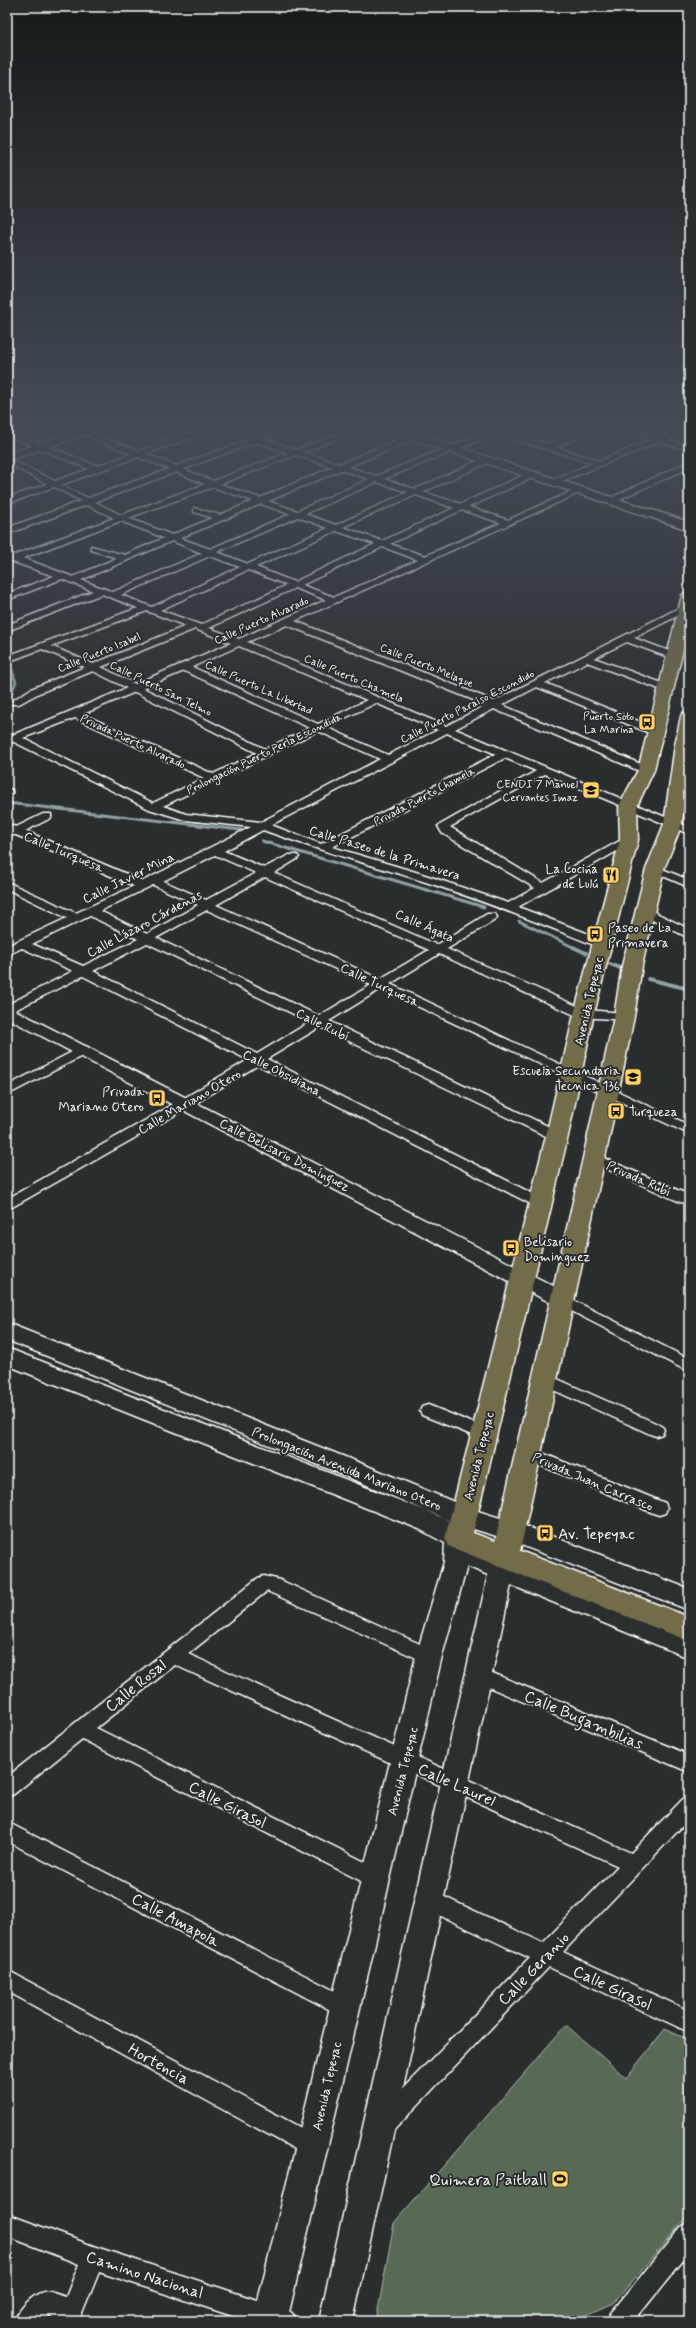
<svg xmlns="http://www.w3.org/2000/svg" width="696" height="2328" font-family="Mynerve,sans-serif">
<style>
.green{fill:#596b55;stroke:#acb5aa}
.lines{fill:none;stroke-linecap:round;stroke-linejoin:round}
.stream-far1{stroke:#8fa2a4;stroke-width:3}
.stream{stroke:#8fa2a4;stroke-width:4}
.street-casing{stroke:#fff;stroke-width:3}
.secondary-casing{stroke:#fff;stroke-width:3}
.primary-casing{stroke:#fff;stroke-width:3}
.street{fill:#2a2d2e;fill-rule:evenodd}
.secondary{fill:#2a2d2e;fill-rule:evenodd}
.primary{fill:#726c4b;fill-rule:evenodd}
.labels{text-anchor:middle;stroke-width:4;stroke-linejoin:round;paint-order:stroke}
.far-street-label{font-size:11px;fill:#fff;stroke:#2a2d2e}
.far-poi-label{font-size:11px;fill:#fff;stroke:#2a2d2e;text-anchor:end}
.street-label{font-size:13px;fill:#fff;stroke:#2a2d2e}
.poi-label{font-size:13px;fill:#fff;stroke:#2a2d2e;text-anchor:end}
.near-poi-label{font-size:16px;fill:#fff;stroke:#2a2d2e;text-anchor:start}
.near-street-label{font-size:16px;fill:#fff;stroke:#2a2d2e}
</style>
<rect width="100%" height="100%" fill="#2a2d2e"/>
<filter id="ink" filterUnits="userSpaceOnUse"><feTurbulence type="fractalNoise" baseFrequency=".025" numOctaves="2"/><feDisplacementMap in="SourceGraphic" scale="8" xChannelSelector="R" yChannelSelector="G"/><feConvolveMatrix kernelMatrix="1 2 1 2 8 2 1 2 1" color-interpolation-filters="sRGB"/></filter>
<g filter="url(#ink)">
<!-- green -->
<path class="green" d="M566 2025 626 2078 665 2029 689 2040V2214L614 2303 573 2321H376L394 2223Z"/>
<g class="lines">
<!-- stream-far1 -->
<path class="stream-far1" d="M7 701 16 682 10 665
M7 803 241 830
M262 841 484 907
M519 921 575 948"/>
<!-- stream -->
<path class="stream" d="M573 947 586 953
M610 964 625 970
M648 979 689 989"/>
<defs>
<path id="street" d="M64 426H75L139 451 171 440 131 426H143L178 437 211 426H224L257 437 287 426H298L265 439 296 450 359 426H370L303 452 340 464 411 434H417V438L348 467 376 476 488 431 474 426 495 429 512 426 503 431 547 444 594 426H605L555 447 600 461 651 440 608 426H621L658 437 689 426V430L666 439 689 446V450L659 442 555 484H552V480L593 463 496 434 384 479 415 489 484 458H490V462L423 492 461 504 530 472H536V476L469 507 508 520 579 488 586 490 295 621 494 701 683 606H689V610L634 638 677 654V658H671L627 642 594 658 670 686V690H662L587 662 545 683 660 730V734H652L537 687 502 705 650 768V772H642L494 709 455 729 689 827V834L545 774 450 827 543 883 625 838H633L635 840 633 842 518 907 607 941 609 944 607 947H599C537 922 474 897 410 877 361 862 312 848 263 830L224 851 264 868 289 855H297L299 857 297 859 274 873 437 945 487 914H495L497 917 495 920 447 949 586 1010 624 1013 629 1014 630 1017 629 1020 579 1017 439 954 390 984 689 1125V1134L381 989 329 1021 562 1133 564 1136 562 1139H552L320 1027 267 1059 545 1200 547 1203 545 1206H535L258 1065 191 1106 7 1210V1199L181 1100 248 1060 83 976 7 1014V1005L73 971 22 948 7 955V946L67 918 7 889V882L76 913 134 886 16 835H7V824L16 827 43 814H51V818L25 831 143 881 251 827 185 820 149 809 14 742H7V738L10 736 127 688 93 671 39 693 19 704H11L10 702 31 689 85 667 42 649 7 662V656L138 608 102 594 7 631V625L93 591 62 579 7 600V594L54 576 10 561 7 558V552L15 555 114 518 87 505 7 534V528L81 501 54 487 7 504V498L47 484 7 463V458L55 481 89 469 7 435V430L97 466 131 454ZM217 429 249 440 176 466 146 454ZM257 442 288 453 213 481 183 469ZM296 455 333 467 260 498 220 484ZM138 457 169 469 88 498 61 485ZM341 470 369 479 297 511 268 501ZM176 472 205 484 121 515 95 502ZM377 482 408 492 336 525 305 514ZM213 487 253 501 220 515 194 508V512L212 518 172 535 128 518ZM416 495 454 508 382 541 343 527ZM261 504 290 514 210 549 180 538ZM462 510 501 523 425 556 390 544ZM298 517 328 528 248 564 217 552ZM121 521 164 538 125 555 91 546V550L117 558 73 577 23 558ZM336 531 375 544 294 582 256 567ZM172 541 202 553 113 592 81 580ZM383 547 418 560 334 597 302 585ZM210 556 240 567 152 607 121 595ZM248 570 287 585 201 625 160 610ZM295 588 326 600 239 639 209 628ZM147 611 186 626 93 664 51 646ZM287 625 486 705 446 726 247 642ZM195 629 231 643 135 684 101 667ZM239 646 367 700 318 724 192 667ZM184 671 310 728 265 749 143 688ZM135 692 257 753 213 774 83 714ZM376 703 438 730 388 755 326 727ZM75 718 204 778 153 803 23 738ZM318 731 380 759 261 822 186 814 163 806ZM447 733 496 754 321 844 271 825ZM505 758 536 771 438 826 442 833 535 888 508 903 419 873 332 847ZM215 855 256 873 206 900 163 881ZM265 877 429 950 380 979 216 905ZM153 885 198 905 147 934 100 911ZM207 910 371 985 319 1016 156 938ZM90 916 138 939 83 966 32 944ZM147 943 310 1022 257 1054 93 971Z
M686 463H689V468L613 502 606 500Z
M7 789 12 790V794L7 795Z
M655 866 689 880V887L651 871 649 869Z
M646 908 689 929V938L642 915 640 912Z
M83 1046 88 1047 90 1050 88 1053 7 1095V1086Z
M594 1154 689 1195V1203L680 1202 589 1161 587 1158 589 1155Z
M561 1294 689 1359V1372L556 1303 553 1299 556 1295Z
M544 1373 662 1426 664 1430 662 1434 656 1436 650 1434 538 1383 536 1379 538 1375Z
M428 1405 490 1430 492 1434 490 1438 484 1440 422 1415 420 1411 422 1407Z
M527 1447 665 1503 667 1508 665 1513 659 1515 653 1513 521 1457 519 1453 521 1449Z
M264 1576 280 1580 435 1651 438 1656 435 1661 429 1664 423 1661 267 1591 188 1654 631 1853 682 1800 689 1797V1819L563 1952 689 2011V2032L549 1967 393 2131 385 2134 377 2131 374 2123 377 2115 530 1958 422 1907 419 1900 422 1893 429 1891 436 1893 543 1943 618 1866 175 1665 96 1728 383 1871 386 1878 383 1885 376 1887 369 1885 82 1739 14 1794 7 1797V1777L258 1578Z
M478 1667 689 1755V1772L472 1680 469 1675 472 1670Z
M7 1822 352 2000 356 2007 352 2014 345 2017 338 2014 7 1841Z
M7 1970 320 2138 323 2146 320 2154 312 2157 304 2154 7 1991Z
M7 2214 93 2246 284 2309 292 2313 296 2321H248L99 2272 79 2321H50L52 2317 49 2316 43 2321H14C19 2310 32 2294 44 2292 50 2290 60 2296 66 2297L79 2264 7 2236Z
M689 2223V2253L634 2321H607L611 2313 681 2227Z"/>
<path id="secondary" d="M90 426H107L105 428 7 461V454Z
M376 426H393L689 522V530L378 428Z
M7 1006 569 1294 572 1299 569 1304 561 1307 553 1304 7 1018Z
M7 1323 360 1463 471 1509 520 1524 689 1589V1610L503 1538 454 1523 344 1475 7 1340Z
M7 1348 437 1515C451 1523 471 1528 470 1546L493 1556 496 1548 505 1545 514 1548 517 1555 515 1565 689 1636V1658L511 1585 353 2321H319L488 1575 467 1566 442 1656 287 2321H253L416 1656 444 1562 445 1543 419 1529 7 1365Z"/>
<path id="primary" d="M689 591V625L654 770 637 806 638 840 594 1014 568 1136 473 1533 495 1541 583 1158 614 1017 622 966 646 869 664 824 675 745 681 716 683 713 689 711V764L682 824 664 869 642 966 634 1017 605 1158 520 1551 689 1617V1641L448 1546 445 1538 546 1136 574 1014 620 840 619 806 638 770 682 595Z"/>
</defs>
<!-- street casing -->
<use href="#street" class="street-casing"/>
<!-- secondary casing -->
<use href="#secondary" class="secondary-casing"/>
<!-- primary casing -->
<use href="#primary" class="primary-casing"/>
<!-- street -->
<use href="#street" class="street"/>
<!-- secondary -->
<use href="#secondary" class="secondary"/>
<!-- primary -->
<use href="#primary" class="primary"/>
</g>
</g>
<!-- sky -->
<linearGradient id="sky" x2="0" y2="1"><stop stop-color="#171919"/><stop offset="0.57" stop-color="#444c57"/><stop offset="1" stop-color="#444c57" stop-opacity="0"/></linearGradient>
<rect width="696" height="752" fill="url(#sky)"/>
<!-- icons -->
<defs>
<symbol id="bus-square" viewBox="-11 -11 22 22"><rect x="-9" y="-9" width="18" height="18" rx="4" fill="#ffd166" stroke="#2a2d2e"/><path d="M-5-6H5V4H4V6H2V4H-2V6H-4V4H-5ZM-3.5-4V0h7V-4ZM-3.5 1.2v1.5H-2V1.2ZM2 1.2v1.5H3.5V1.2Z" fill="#111"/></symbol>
<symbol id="school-square" viewBox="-11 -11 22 22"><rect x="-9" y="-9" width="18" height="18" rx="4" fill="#ffd166" stroke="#2a2d2e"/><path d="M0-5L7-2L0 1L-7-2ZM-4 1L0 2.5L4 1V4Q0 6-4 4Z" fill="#111"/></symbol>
<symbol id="restaurant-square" viewBox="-11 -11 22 22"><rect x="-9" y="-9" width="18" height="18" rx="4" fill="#ffd166" stroke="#2a2d2e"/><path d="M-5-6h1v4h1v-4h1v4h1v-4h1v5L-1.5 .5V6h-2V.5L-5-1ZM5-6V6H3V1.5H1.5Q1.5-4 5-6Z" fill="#111"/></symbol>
<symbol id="stadium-square" viewBox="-11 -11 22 22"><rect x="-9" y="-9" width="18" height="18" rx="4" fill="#ffd166" stroke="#2a2d2e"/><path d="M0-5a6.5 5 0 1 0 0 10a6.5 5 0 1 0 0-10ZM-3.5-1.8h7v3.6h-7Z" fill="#111"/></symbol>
</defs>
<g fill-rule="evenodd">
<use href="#bus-square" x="637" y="712" width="20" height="20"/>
<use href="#school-square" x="581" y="780" width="20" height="20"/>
<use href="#restaurant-square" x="601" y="865" width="20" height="20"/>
<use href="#bus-square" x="585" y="924" width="20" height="20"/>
<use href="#school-square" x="623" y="1067" width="20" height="20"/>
<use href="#bus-square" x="147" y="1088" width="20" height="20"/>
<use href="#bus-square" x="606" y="1101" width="20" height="20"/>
<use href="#bus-square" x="501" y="1238" width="20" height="20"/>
<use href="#bus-square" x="535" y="1523" width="20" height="20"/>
<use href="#stadium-square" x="550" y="2169" width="20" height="20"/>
</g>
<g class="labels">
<!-- far-street labels -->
<g class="far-street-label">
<text transform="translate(261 620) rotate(-24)" y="4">Calle Puerto Alvarado</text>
<text transform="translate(99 652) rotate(-22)" y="4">Calle Puerto Isabel</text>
<text transform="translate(427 665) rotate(22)" y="4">Calle Puerto Melaque</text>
<text transform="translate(354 678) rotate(23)" y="4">Calle Puerto Chamela</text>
<text transform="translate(259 687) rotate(24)" y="4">Calle Puerto La Libertad</text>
<text transform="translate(161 688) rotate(26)" y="4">Calle Puerto San Telmo</text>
<text transform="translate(467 706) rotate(-27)" y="4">Calle Puerto Paraíso Escondido</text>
<text transform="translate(133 741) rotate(25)" y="4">Privada Puerto Alvarado</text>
<text transform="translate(264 753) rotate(-26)" y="4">Prolongación Puerto Perla Escondida</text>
<text transform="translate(424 796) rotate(-28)" y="4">Privada Puerto Chamela</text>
</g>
<!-- far-poi labels -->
<g class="far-poi-label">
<text x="634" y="720">Puerto Soto<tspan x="634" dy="13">La Marina</tspan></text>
<text x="578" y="788">CENDI 7 Manuel<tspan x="578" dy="13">Cervantes Imaz</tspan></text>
</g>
<!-- street labels -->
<g class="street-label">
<text transform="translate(64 851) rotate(23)" y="5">Calle Turquesa</text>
<text transform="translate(385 852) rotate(17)" y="5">Calle Paseo de la Primavera</text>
<text transform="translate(128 877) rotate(-26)" y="5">Calle Javier Mina</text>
<text transform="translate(144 923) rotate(-28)" y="5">Calle Lázaro Cárdenas</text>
<text transform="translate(425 925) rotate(24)" y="5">Calle Ágata</text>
<text transform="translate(380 984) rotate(25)" y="5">Calle Turquesa</text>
<text transform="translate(588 1001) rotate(-77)" y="5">Avenida Tepeyac</text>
<text transform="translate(323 1024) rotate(26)" y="5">Calle Rubí</text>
<text transform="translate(282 1072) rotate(27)" y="5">Calle Obsidiana</text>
<text transform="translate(189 1101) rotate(-30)" y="5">Calle Mariano Otero</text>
<text transform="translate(285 1154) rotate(27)" y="5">Calle Belisario Domínguez</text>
<text transform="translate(639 1178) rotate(24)" y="5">Privada Rubí</text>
<text transform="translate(478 1456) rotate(-76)" y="5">Avenida Tepeyac</text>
<text transform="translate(347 1468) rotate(22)" y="5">Prolongación Avenida Mariano Otero</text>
<text transform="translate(593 1481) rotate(23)" y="5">Privada Juan Carrasco</text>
<text transform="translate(402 1771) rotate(-76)" y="5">Avenida Tepeyac</text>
<text transform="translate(326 2086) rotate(-77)" y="5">Avenida Tepeyac</text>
</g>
<!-- poi labels -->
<g class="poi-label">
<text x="598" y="873">La Cocina<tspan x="598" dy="15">de Lulú</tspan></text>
<text x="608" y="932" text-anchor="start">Paseo de La<tspan x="608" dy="15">Primavera</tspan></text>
<text x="620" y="1075">Escuela Secundaria<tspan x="620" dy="15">Tecnica 136</tspan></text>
<text x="144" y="1096">Privada<tspan x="144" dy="15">Mariano Otero</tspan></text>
<text x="629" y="1116" text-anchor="start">Turqueza</text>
<text x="524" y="1246" text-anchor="start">Belisario<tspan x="524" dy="15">Dominguez</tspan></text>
</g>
<!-- near-poi labels -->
<g class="near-poi-label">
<text x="558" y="1539">Av. Tepeyac</text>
<text x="547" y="2185" text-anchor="end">Quimera Paitball</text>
</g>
<!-- near-street labels -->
<g class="near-street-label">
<text transform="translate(135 1685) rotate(-39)" y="6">Calle Rosal</text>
<text transform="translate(584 1719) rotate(23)" y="6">Calle Bugambilias</text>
<text transform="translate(457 1784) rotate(24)" y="6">Calle Laurel</text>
<text transform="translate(228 1804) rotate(27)" y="6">Calle Girasol</text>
<text transform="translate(176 1919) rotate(28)" y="6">Calle Amapola</text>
<text transform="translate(533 1968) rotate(-46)" y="6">Calle Geranio</text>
<text transform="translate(613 1987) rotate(25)" y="6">Calle Girasol</text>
<text transform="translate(159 2063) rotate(29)" y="6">Hortencia</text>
<text transform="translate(145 2274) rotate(18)" y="6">Camino Nacional</text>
</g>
</g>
<!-- margin -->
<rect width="696" height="2328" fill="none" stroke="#2a2d2e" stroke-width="24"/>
<rect x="12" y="12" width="672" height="2304" fill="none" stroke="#fff" stroke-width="1.5" filter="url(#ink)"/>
</svg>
